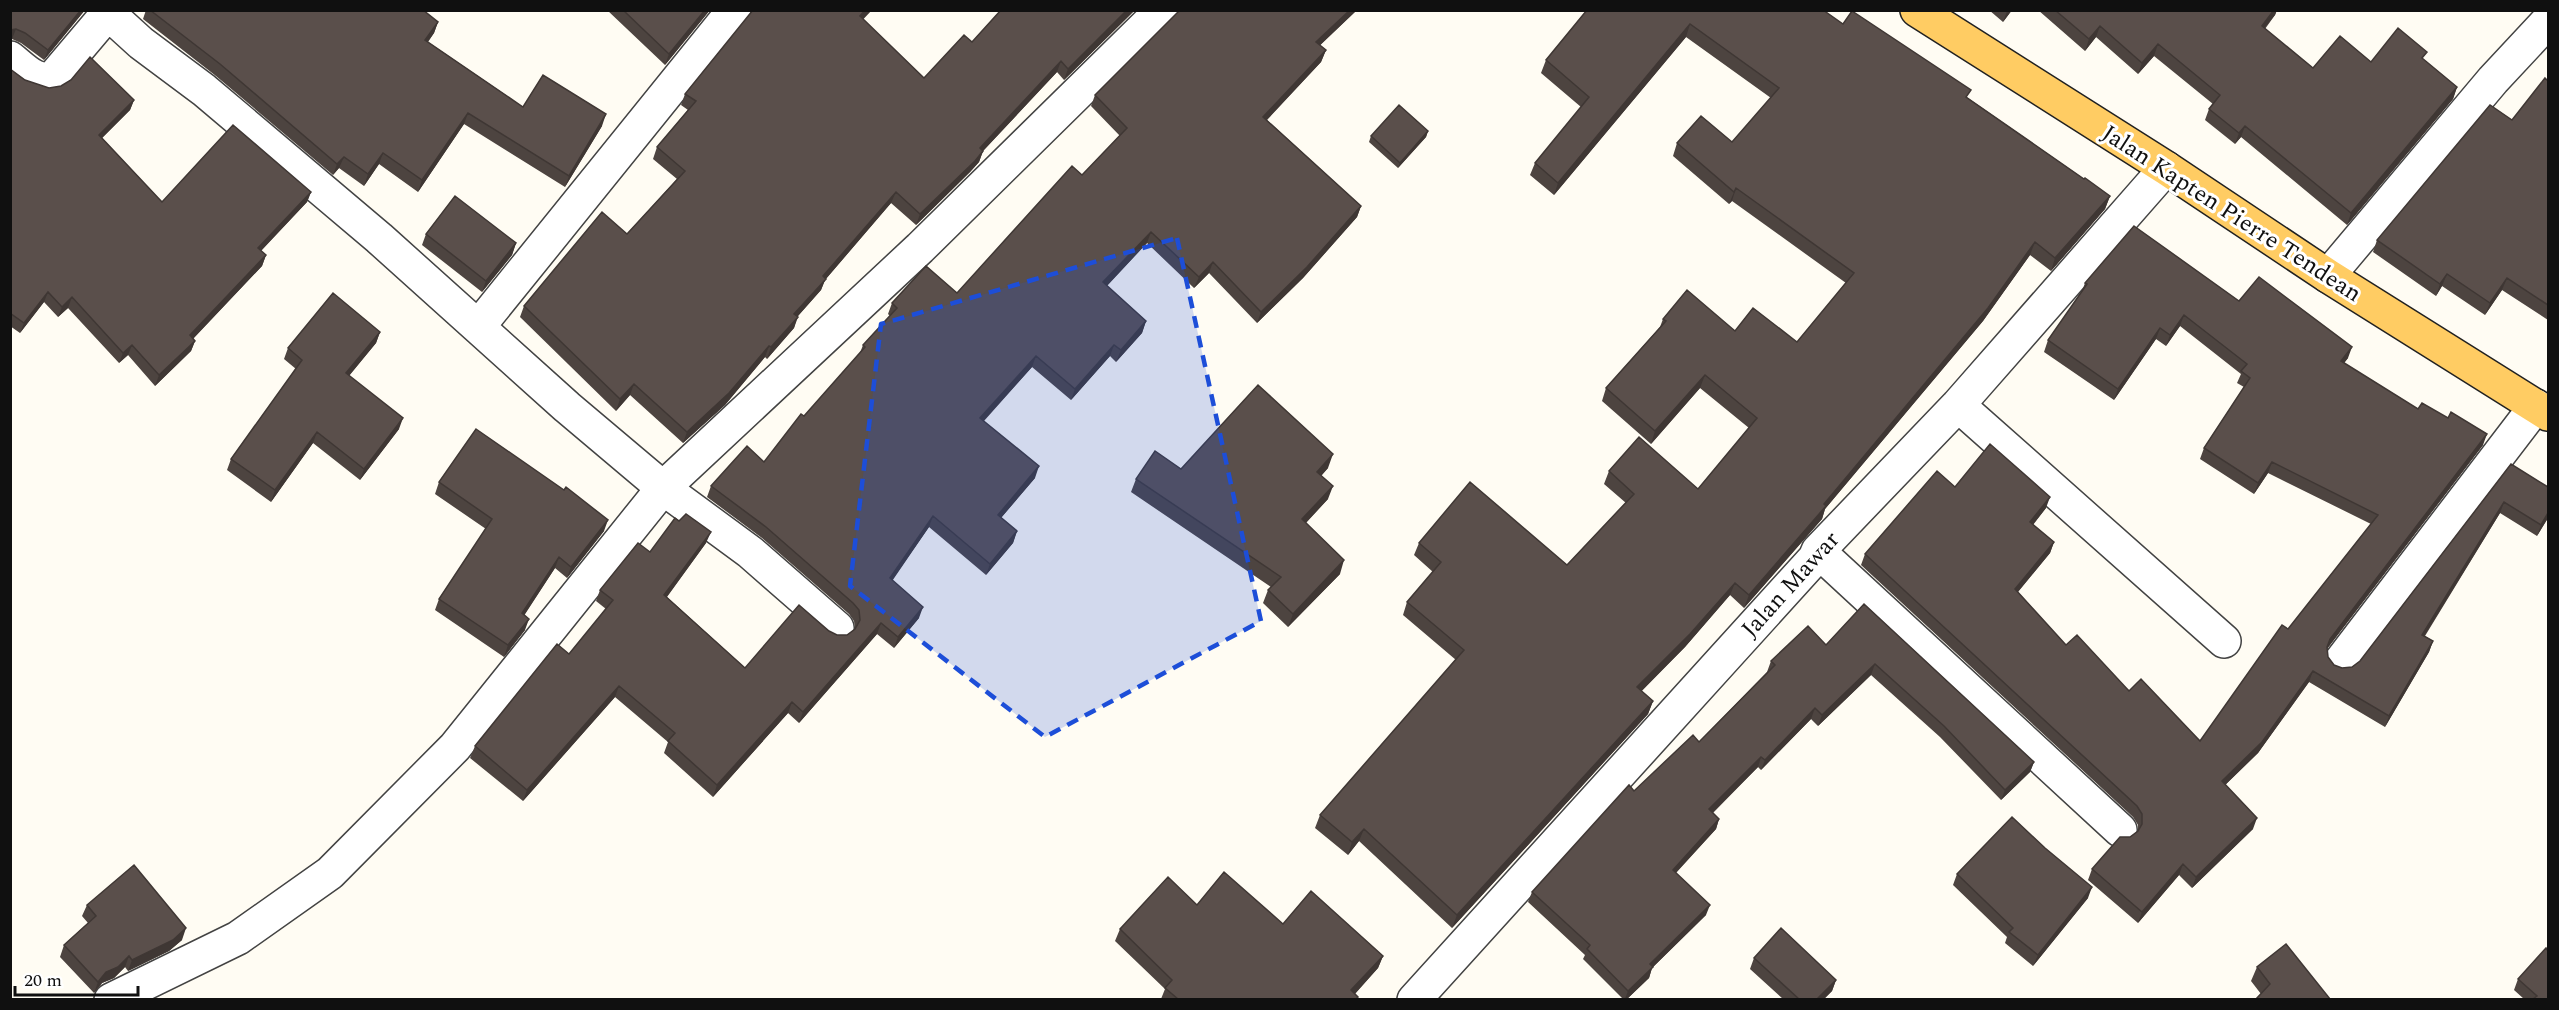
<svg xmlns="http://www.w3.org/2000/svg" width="2559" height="1010" font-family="Spectral,serif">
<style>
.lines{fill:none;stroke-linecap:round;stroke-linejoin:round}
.minor-casing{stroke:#434343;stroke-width:36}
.major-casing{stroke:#212121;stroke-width:36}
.minor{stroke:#fff;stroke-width:33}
.major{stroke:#ffcc63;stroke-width:33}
.wall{fill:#4d4440}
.shaded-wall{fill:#3f3734}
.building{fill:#5a4f4b;stroke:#3f3734;stroke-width:1.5}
.marked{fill:#1d4ed8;fill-opacity:0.2;stroke:#1d4ed8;stroke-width:4.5;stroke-dasharray:12 8;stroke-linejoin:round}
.labels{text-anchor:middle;stroke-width:6;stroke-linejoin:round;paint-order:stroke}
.street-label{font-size:24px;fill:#101010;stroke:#fff}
</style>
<rect width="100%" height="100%" fill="#fffcf3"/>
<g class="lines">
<defs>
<path id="minor" d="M110 10 108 13 141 43 204 90 379 238 567 407 663 488 750 552 837 628
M10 58C23 68 36 84 53 78L108 13
M2328 276 2493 80 2548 21
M478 327 734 10
M1958 405 2224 641
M1818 551 2120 830
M2341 661 2536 406
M111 1000 238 938 330 873 455 747 663 488 920 248 1162 10
M1414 1000 1815 558 1818 551 1958 405 2166 168"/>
<path id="major" d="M1917 10 2166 168 2328 276 2548 414"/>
</defs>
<!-- minor casing -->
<use href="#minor" class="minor-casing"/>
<!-- major casing -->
<use href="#major" class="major-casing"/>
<!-- minor -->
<use href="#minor" class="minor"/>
<!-- major -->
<use href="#major" class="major"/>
</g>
<!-- wall -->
<path class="wall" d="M10 10H85L44 60 21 43 12 39 10 40Z
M146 10H423L438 22 434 33 428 42 523 107 602 126 565 187 464 124 418 192 379 164 364 186 339 168 333 175 216 76 143 19Z
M607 10H710L665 65Z
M1001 10H1135L1064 80 1057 72 983 151 979 162 970 172 916 225 891 203 825 280 821 290 797 317 794 328 767 359 765 357 725 405 683 443 630 395 616 411 520 317 524 306 627 234 677 179 653 159 657 147 688 110 681 105 685 94 863 20 924 78 972 42Z
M1180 10H1357L1320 45 1326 50 1321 62 1267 120 1361 206 1357 217 1303 278 1257 323 1209 273 1194 288 1147 243 1107 286 1146 321 1142 333 1116 362 1110 356 1071 400 1032 367 984 421 1035 478 1001 518 1017 531 1013 543 986 575 929 527 892 580 919 618 894 648 877 634 799 723 788 713 713 797 664 753 668 742 615 697 523 801 470 758 475 746 569 654 606 609 596 601 600 590 650 552 706 543 667 597 745 668 829 631 837 635H847L855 629 854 621 849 614 762 538 707 497 711 486 764 462 860 353 863 345 890 316 888 314 892 303 957 293 1082 175 1120 136 1091 106 1095 95Z
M1587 10 1843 24 1968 98 2084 179 2110 196 2105 209 2051 271 2030 255 1983 321 1825 509 1822 519 1744 608 1730 595 1685 647 1641 691 1653 701 1648 714 1452 928 1359 841 1348 855 1315 828 1320 815 1456 660 1403 615 1407 602 1433 572 1414 555 1419 543 1567 565 1626 503 1604 484 1609 471 1698 489 1749 428 1700 388 1651 444 1602 401 1606 388 1660 327 1663 319 1797 342 1846 283 1732 201 1729 204 1673 156 1677 143 1732 142 1771 98 1686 37 1554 195 1530 175 1535 163 1581 107 1541 73 1546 60Z
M1989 10H2012L2003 22Z
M2038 10H2277L2275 15 2265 29 2313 68 2371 62 2424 60 2457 87 2453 99 2347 225 2241 137 2235 144 2205 120 2209 109 2213 104 2154 56 2138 74 2096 37 2085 51Z
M10 69 25 80 49 88 134 100 130 110 102 138 162 202 311 192 307 202 261 251 266 255 262 266 193 339 195 341 191 351 155 386 128 355 119 363 68 308 58 317 44 302 20 333 10 326Z
M2548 81V320L2502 290 2485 315 2442 286 2436 296 2373 252 2377 240 2512 120Z
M1428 131 1426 137 1398 168 1369 142 1371 136Z
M426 234 516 243 512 255 482 292 422 245Z
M2085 283 2239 301 2348 358 2344 363 2418 409 2483 445 2327 649 2328 657 2334 665 2342 668 2352 667 2360 661 2511 464 2548 518 2537 536 2500 513 2425 636 2433 641 2429 652 2385 727 2309 682 2258 753 2225 785 2253 829 2192 888 2179 875 2138 923 2088 880 2092 869 2130 837 2138 831V825L2133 817 1861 565 1865 554 1955 487 2046 508 2033 525 2054 542 2050 553 2018 592 2066 645 2200 741 2371 524 2268 473 2254 494 2200 459 2204 448 2244 387 2237 383 2241 374 2180 326 2166 346 2156 339 2114 400 2044 352 2048 340 2081 294Z
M380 332 376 343 349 376 399 429 360 480 313 443 271 502 227 470 231 459 296 369 284 359 288 348Z
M1328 468 1321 476 1328 499 1306 523 1340 574 1288 627 1263 603 1268 590 1271 587 1131 492 1136 479 1181 469Z
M439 482 604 531 567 578 555 568 524 615 525 630 504 657 435 610 439 599 486 529 435 494Z
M1864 604 2034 762 2030 772 2001 800 1940 737 1871 675 1818 726 1811 719 1761 770 1758 767 1713 813 1719 819 1716 829 1676 873 1706 915 1652 968 1649 978 1627 999H1623L1583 959 1585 955 1528 902 1532 892 1634 791 1699 742 1767 672 1771 661 1826 645Z
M1957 874 2088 898 2033 966 2005 943 2007 937 1953 885Z
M87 905 182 940 169 951 128 971 125 967 114 978 102 983 94 993 60 957 64 945 88 923 82 916Z
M1197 905 1283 924 1383 956 1378 968 1355 994 1357 999H1161L1165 989 1115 941 1120 929Z
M1754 958 1836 980 1832 991 1824 999H1783L1750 969Z
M2257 967 2330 999 2261 994 2251 981Z
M2518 979 2548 999H2524L2514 990Z"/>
<!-- shaded-wall -->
<path class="shaded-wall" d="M81 10H85L44 60 48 50Z
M705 10H710L665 65 669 54Z
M865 10H872L855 28 860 16Z
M1127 10H1135L1064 80 1068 69Z
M1350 10H1357L1312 53 1316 42Z
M2012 10 2003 22 2007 11Z
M2274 10H2277L2275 15 2257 37 2262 26Z
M438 22 434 33 421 51 425 40Z
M1690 24 1686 37 1554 195 1558 183Z
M2100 26 2096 37 2085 51 2089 39Z
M16 29 12 39 10 40V30Z
M2158 44 2154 56 2138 74 2142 63Z
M1326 50 1321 62 1259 128 1263 117Z
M1061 61 1057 72 983 151 979 162 970 172 916 225 920 214 980 148Z
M2457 87 2453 99 2347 225 2351 213Z
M134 100 130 110 95 145 99 135Z
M468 113 464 124 418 192 422 180Z
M606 114 602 126 565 187 569 176Z
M2245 126 2241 137 2235 144 2239 133Z
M1428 131 1426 137 1398 168 1400 163Z
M383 153 379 164 364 186 368 174Z
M344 157 339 168 333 175 337 164Z
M1736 188 1732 201 1729 204 1734 192Z
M311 192 307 202 254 258 258 248Z
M896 192 891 203 825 280 821 290 790 325 794 314 823 276Z
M2110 196 2105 209 2051 271 2055 258Z
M1361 206 1357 217 1303 278 1257 323 1261 312Z
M1151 232 1147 243 1099 294 1103 282Z
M2035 242 2030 255 1983 321 1825 509 1822 519 1744 608 1749 595Z
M516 243 512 255 482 292 486 281Z
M266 255 262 266 186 346 190 335Z
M1213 262 1209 273 1194 288 1199 277Z
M2447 274 2442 286 2436 296 2440 284Z
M2507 278 2502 290 2485 315 2490 303Z
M48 292 44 302 20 333 24 323Z
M72 297 68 308 58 317 62 307Z
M2184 315 2180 326 2166 346 2170 335Z
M798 317 794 328 767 359 771 347Z
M1146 321 1142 333 1116 362 1121 350Z
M2160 328 2156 339 2114 400 2118 389Z
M380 332 376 343 342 384 346 373Z
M195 341 191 351 155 386 159 375Z
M132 345 128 355 119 363 123 353Z
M1114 345 1110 356 1071 400 1075 389Z
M769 346 765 357 725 405 683 443 687 432Z
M2352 347 2348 358 2337 372 2341 361Z
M1036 356 1032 367 976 429 980 418Z
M1705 375 1700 388 1651 444 1655 431Z
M634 384 630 395 616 411 620 399Z
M403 418 399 429 360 480 364 469Z
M317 432 313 443 271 502 275 490Z
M2487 434 2483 445 2326 650 2323 658 2330 639Z
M1333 454 1328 468 1312 486 1317 472Z
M2272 462 2268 473 2254 494 2258 483Z
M1039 466 1035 478 994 526 998 515Z
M1333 486 1328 499 1297 532 1302 519Z
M2050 497 2046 508 2026 533 2030 522Z
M2504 502 2500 513 2418 646 2422 635Z
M2548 513V518L2537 536 2541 525Z
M933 516 929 527 886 590 890 578Z
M608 520 604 531 567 578 571 567Z
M1017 531 1013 543 986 575 990 564Z
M711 532 706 543 660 606 664 595Z
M2054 542 2050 553 2011 600 2015 589Z
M559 557 555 568 518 625 522 613Z
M1344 560 1340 574 1288 627 1293 614Z
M1735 583 1730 595 1685 647 1633 700 1637 687Z
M923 607 919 618 894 648 898 637Z
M529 619 525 630 504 657 508 645Z
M881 623 877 634 799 723 803 712Z
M2433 641 2429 652 2385 727 2389 716Z
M1875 664 1871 675 1818 726 1822 715Z
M2313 671 2309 682 2258 753 2218 792 2222 781Z
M619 686 615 697 523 801 527 790Z
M1653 701 1648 714 1452 928 1457 915Z
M792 702 788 713 713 797 717 785Z
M1815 708 1811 719 1761 770 1765 760Z
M1761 757 1758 767 1705 820 1709 809Z
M2034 762 2030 772 2001 800 2005 790Z
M2257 818 2253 829 2192 888 2196 877Z
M1719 819 1716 829 1669 880 1673 870Z
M1364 829 1359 841 1348 855 1352 842Z
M2183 864 2179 875 2138 923 2142 912Z
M2092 887 2088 898 2033 966 2038 955Z
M1710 905 1706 915 1652 968 1649 978 1627 999H1625L1628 991 1650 964Z
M186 928 182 940 169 951 128 971 132 960Z
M129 956 125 967 114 978 102 983 94 993 98 982 106 972Z
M1383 956 1378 968 1350 999 1351 990Z
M1836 980 1832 991 1824 999H1817Z"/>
<!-- building -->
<path class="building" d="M10 10H81L48 50 25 33 16 29 10 30Z
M150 10H423L438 22 425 40 523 107 543 75 606 114 569 176 468 113 422 180 383 153 368 174 344 157 337 164 220 64Z
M623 10H705L669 54Z
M753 10H865L860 16 924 78 964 35 972 42 1001 10H1127L1068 69 1061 61 980 148 983 151 975 161 920 214 896 192 823 276 826 279 794 314 798 317 771 347 769 346 729 393 687 432 634 384 620 399 524 306 602 212 627 234 685 171 657 147 696 101 685 94Z
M1180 10H1350L1316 42 1326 50 1263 117 1361 206 1307 267 1261 312 1213 262 1199 277 1151 232 1103 282 1146 321 1121 350 1114 345 1075 389 1036 356 980 418 1039 466 998 515 1017 531 990 564 933 516 890 578 923 607 898 637 881 623 803 712 792 702 717 785 668 741 675 733 619 686 527 790 475 746 557 644 569 654 613 600 600 590 638 543 650 552 675 518 679 521 686 514 711 532 664 595 745 668 799 605 829 631 837 635H847L855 629 860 620 859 610 853 603 766 527 711 486 747 446 764 462 801 414 804 416 865 347 863 345 897 308 892 303 926 266 957 293 1072 166 1082 175 1127 128 1095 95Z
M1587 10H1823L1843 24 1852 11 1971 90 1966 97 2084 179 2085 178 2110 196 2055 258 2035 242 1988 308 1824 504 1826 506 1749 595 1735 583 1690 634 1637 687 1653 701 1457 915 1364 829 1352 842 1320 815 1464 650 1407 602 1441 562 1419 543 1470 482 1567 565 1634 494 1609 471 1639 437 1698 489 1757 418 1705 375 1655 431 1606 388 1666 321 1663 319 1687 290 1735 331 1753 308 1797 342 1854 273 1736 188 1734 192 1677 143 1701 116 1732 142 1779 88 1690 24 1558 183 1535 163 1589 97 1546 60Z
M2055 10H2274L2262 26 2313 68 2340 36 2371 62 2398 28 2427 52 2422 58 2457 87 2351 213 2245 126 2239 133 2209 109 2220 95 2158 44 2142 63 2100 26 2089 39Z
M90 57 134 100 99 135 162 202 233 125 311 192 258 248 266 255 190 335 195 341 159 375 132 345 123 353 72 297 62 307 48 292 24 323 10 313V69L25 80 49 88 61 86 71 80Z
M2545 78 2548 81V305L2507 278 2490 303 2447 274 2440 284 2377 240 2490 105 2512 120Z
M1399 105 1428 131 1400 163 1371 136Z
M455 196 516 243 486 281 426 234Z
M2134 226 2239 301 2259 277 2352 347 2341 361 2418 409 2422 403 2448 418 2451 412 2487 434 2330 639 2327 647 2328 657 2334 665 2342 668 2352 667 2360 661 2511 464 2548 487V513L2541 525 2504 502 2422 635 2433 641 2389 716 2313 671 2262 742 2222 781 2257 818 2196 877 2183 864 2142 912 2092 869 2120 837H2130L2138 831 2142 824V814L2137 806 1865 554 1937 471 1955 487 1990 444 2050 497 2030 522 2054 542 2015 589 2066 645 2077 635 2129 691 2141 679 2200 741 2282 625 2288 629 2378 515 2272 462 2258 483 2204 448 2250 378 2241 371 2247 364 2184 315 2170 335 2160 328 2118 389 2048 340 2087 284 2085 283Z
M333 293 380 332 346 373 403 418 364 469 317 432 275 490 231 459 302 360 288 348Z
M1258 385 1333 454 1317 472 1333 486 1302 519 1344 560 1293 614 1268 590 1281 577 1136 479 1155 451 1181 469Z
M476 429 564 490 566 487 608 520 571 567 559 557 522 613 529 619 508 645 439 599 492 519 439 482Z
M1864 604 2034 762 2005 790 1944 726 1875 664 1822 715 1815 708 1765 760 1761 757 1709 809 1719 819 1673 870 1710 905 1650 964 1653 967 1628 991 1587 949 1590 945 1532 892 1629 785 1634 791 1693 735 1699 742 1775 665 1771 661 1808 626 1826 645Z
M2012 817 2045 848 2092 887 2038 955 2009 932 2013 928 1957 874Z
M134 865 186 928 173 940 132 960 129 956 118 967 106 972 98 982 64 945 96 916 87 905Z
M1224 872 1283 924 1311 891 1383 956 1351 990 1358 997 1356 999H1178L1165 988 1172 980 1120 929 1168 877 1197 905Z
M1781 928 1836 980 1817 999H1799L1754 958Z
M2286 944 2330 999H2256L2270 984 2257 967Z
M2546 948 2548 951V999H2533L2537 996 2518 979Z"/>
<!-- marked area -->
<path class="marked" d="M1177 238 1261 621 1045 737 850 586 881 324Z"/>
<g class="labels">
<!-- street labels -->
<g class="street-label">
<text transform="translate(2232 213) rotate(33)" y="8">Jalan Kapten Pierre Tendean</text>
<text transform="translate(1790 584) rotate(-48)" y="8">Jalan Mawar</text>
</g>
</g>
<!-- border -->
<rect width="2559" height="1010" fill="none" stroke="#101010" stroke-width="24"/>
<!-- scale -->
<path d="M15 986v9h123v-9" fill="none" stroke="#101010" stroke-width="3"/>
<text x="24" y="986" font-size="18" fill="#101010" stroke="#ffffff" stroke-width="4.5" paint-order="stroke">20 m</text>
</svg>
